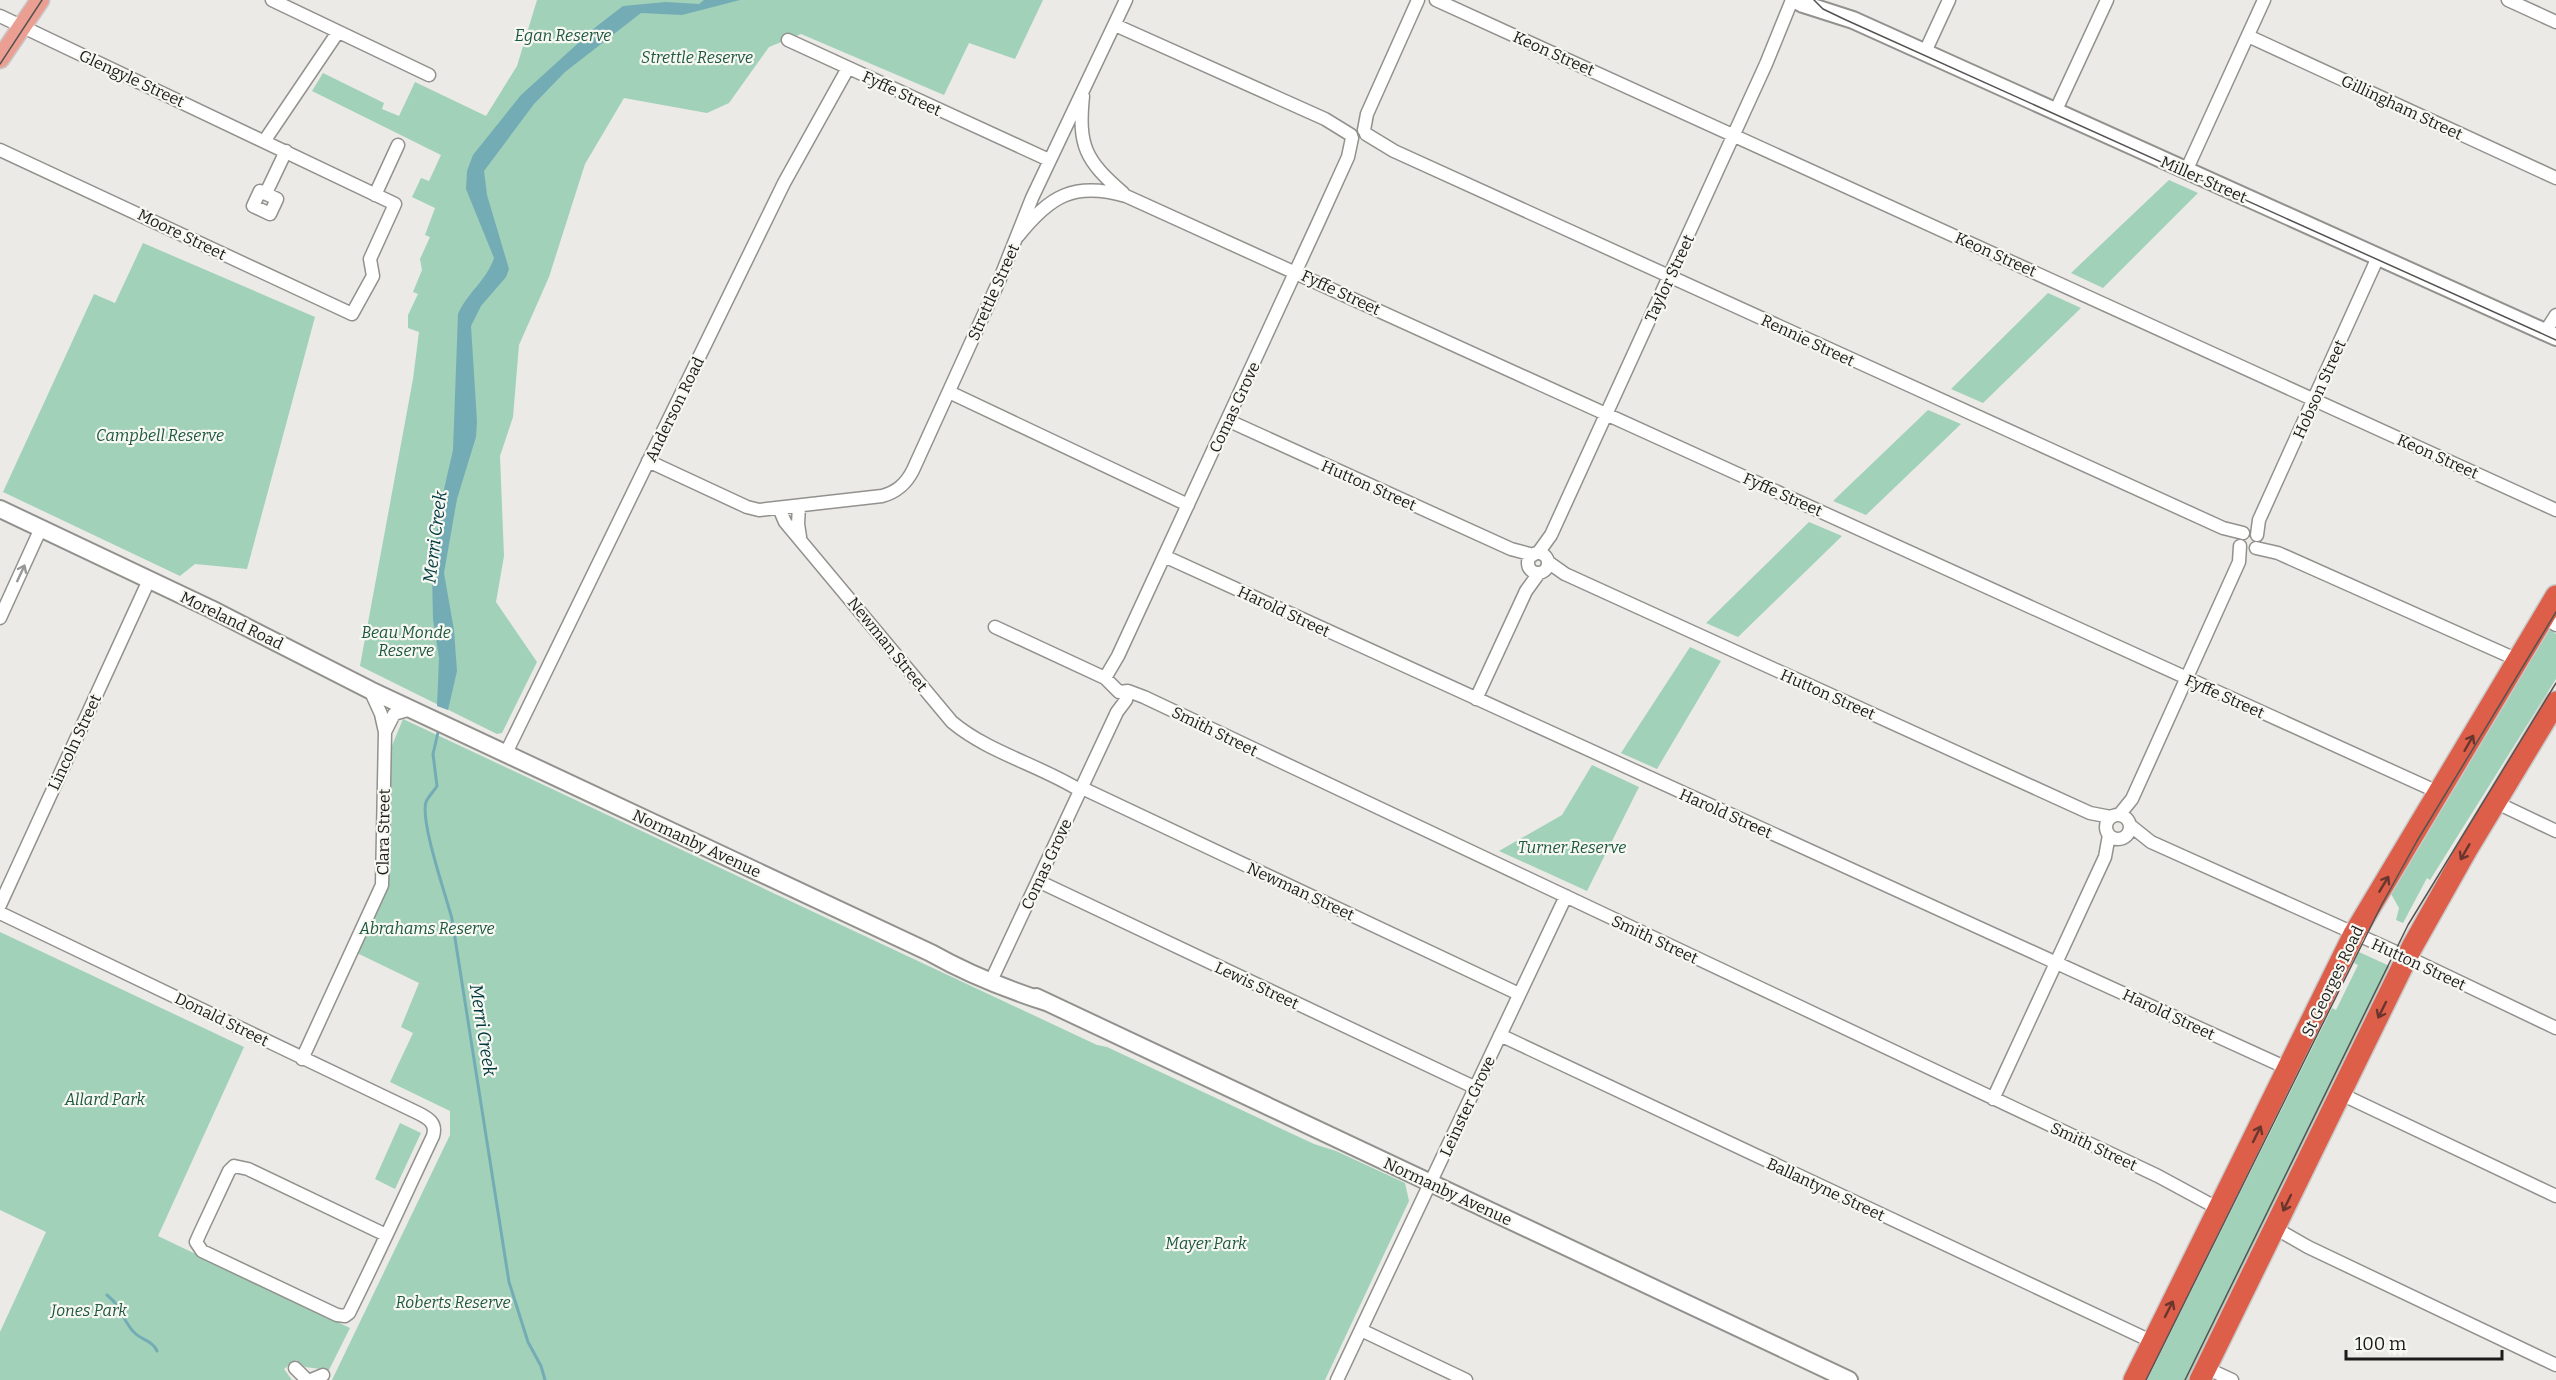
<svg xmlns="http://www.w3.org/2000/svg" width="2556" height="1380" font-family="Bitter,serif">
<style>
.green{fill:#a1d1b9}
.water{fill:#73acb5}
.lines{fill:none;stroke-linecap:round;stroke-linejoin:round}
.stream{stroke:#73acb5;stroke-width:3}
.street-casing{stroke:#92918d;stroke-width:15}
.secondary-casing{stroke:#92918d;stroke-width:20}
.primary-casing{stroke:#c9c8c8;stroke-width:21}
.highway-casing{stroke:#c9c8c8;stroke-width:24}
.street{stroke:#fff;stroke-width:12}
.secondary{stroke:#fff;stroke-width:16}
.primary{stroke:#eb9e92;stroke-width:18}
.highway{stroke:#dd5e49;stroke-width:21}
.tram{stroke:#545351;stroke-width:1.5}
.oneway{stroke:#999898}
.oneway2{stroke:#69362d}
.labels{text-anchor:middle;stroke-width:4.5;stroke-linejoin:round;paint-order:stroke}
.park-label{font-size:16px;font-style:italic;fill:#1d573f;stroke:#f8f8f3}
.street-label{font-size:16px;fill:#1c1b1a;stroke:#f8f8f3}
.water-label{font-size:18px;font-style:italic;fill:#003940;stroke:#f8f8f3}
</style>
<rect width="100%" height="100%" fill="#ebeae6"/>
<!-- green -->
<path class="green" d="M537 0H1043L1015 59 969 43 944 95 801 34 769 47 729 103 707 113 624 98 585 164 549 277 519 345 513 417 500 456 504 556 496 602 537 662 502 733 497 734 360 666 413 379 419 332 408 328V315L418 294 413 292 422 270 420 259 430 237 425 235 435 208 412 197 421 178 429 181 441 155 312 91 323 73 384 103 382 109 399 116 415 82 486 116 517 66Z
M2169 180 2198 193 2103 288 2071 273Z
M143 243 315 317 247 569 195 564 180 576 3 492 94 294 115 303Z
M2048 293 2081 308 1983 403 1951 389Z
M1928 410 1961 424 1866 515 1833 501Z
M1809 522 1842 536 1738 637 1706 623Z
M2548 629 2556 634V679L2430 880 2427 878 2403 923 2396 920 2399 908 2390 892Z
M1690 647 1721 661 1657 769 1621 753Z
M403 719 1097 1045 1107 1047 1314 1144 1336 1151 1405 1183 1409 1201 1325 1380H332L450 1135V1111L390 1082 413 1033 401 1027 419 983 357 953 388 883 391 748Z
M1592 765 1639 787 1587 891 1499 851 1562 815Z
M0 932 244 1047 158 1236 350 1328 329 1370 305 1367 296 1360 284 1369 292 1380H0V1332L46 1232 0 1210Z
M2359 952 2396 969 2191 1380H2147L2332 1008 2336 1010 2358 965 2354 963Z
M400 1123 421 1133 395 1189 375 1179Z"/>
<!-- water -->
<path class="water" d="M704 0H740L682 15 641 13 565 72 534 104 484 171 487 195 509 269 506 277 481 306 471 326 477 422 476 437 457 499 444 573 454 630 457 671 448 710 437 706 439 658 433 619 432 573 439 511 453 450 458 314C467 293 487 280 494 258L466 189 467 171 473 155 521 95 597 26 623 6 666 2 699 4Z"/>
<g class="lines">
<!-- stream -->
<path class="stream" d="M439 728 433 754 437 786C434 791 428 797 426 802 420 822 446 895 452 919L509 1282 528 1342 541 1366 545 1380
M107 1295C122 1307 121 1317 132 1330 139 1340 153 1340 157 1351"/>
<defs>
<path id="street" d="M272 0 429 75
M1436 0 2556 510
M2508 0 2556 22
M0 16 395 204 370 259 373 276 352 314 0 150
M1115 25 1325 119 1351 135
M2248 36 2556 178
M788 40 1049 160
M1925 52 1949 0
M1083 96C1078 146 1085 160 1123 193
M2055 112 2107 0
M1364 130 1367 114 1418 0
M1366 134 1394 151 2223 528 2243 533
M265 140 338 32
M2186 171 2264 0
M260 191 277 199 270 214 253 206Z
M266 193 286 151
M375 195 398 145
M1018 236C1050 196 1074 181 1126 196L2440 793
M2545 332 2556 315
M949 392 1188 505
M1227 420 1511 549 1533 555
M648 461 747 507 759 510 882 496C897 492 906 484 913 470L999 281 1032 198 1126 0
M799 506 798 524 800 537
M779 508 785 522 952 722C989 753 1040 765 1081 791
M2257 535 2259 520 2378 257
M2256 548 2278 553 2518 660
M1538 553 1551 535 1766 64 1792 0
M1528 563a10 10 0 1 1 20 0a10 10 0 1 1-20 0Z
M1164 556 2289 1069
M1548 562 1565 574 2090 813 2111 817
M2543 617 2556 625
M0 618 41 528
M995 627 1105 678 1119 692
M1105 678 1118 656 1318 223 1348 157 1352 138
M1119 692 1128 691 1144 697 2158 1176 2219 1209
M1476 699 1526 591 1539 573
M386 730 394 714 411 709
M506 753 784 183 848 68
M1082 788 1519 994
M2495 802 2556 831
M2106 827a12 12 0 1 1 24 0a12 12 0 1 1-24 0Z
M2119 815 2132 799 2239 562 2240 546
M2131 826 2151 842 2407 957 2556 1028
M1038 881 1476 1088
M0 905 149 580
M0 913 418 1113C428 1118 437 1123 433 1136 405 1195 378 1255 349 1313L345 1316 337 1315 202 1251 196 1242 200 1233 229 1171 234 1166 248 1169 386 1235
M990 983 1117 712 1126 700 1128 691
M1500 1035 2153 1342
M302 1059 382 885 385 732 381 714 370 690
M2341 1094 2556 1196
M1993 1099 2105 857 2109 835
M2275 1228 2308 1247 2556 1365
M1361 1330 1466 1380
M295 1368 307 1380
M2206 1368 2232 1380
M311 1380 323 1375
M1337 1380 1566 896"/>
<path id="secondary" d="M1796 0 1803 4 1853 20 2556 337
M0 509 211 609 370 690 931 953C968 974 1006 989 1046 1002
M1036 997 1849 1380"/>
<path id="primary" d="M0 59 40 0"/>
<path id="highway" d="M2134 1380 2354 934 2556 596
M2200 1380 2412 947 2466 851 2556 702"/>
</defs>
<!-- street casing -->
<use href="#street" class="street-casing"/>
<!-- secondary casing -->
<use href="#secondary" class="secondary-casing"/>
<!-- primary casing -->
<use href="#primary" class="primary-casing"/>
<!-- highway casing -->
<use href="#highway" class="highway-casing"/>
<!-- street -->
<use href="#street" class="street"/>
<!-- secondary -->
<use href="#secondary" class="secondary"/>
<!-- primary -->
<use href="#primary" class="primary"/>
<!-- highway -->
<use href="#highway" class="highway"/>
<!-- tram -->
<path class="tram" d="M1814 0 1823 9 1846 20 2556 340
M0 64 42 0
M2146 1380 2381 906 2417 841 2556 612
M2185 1380 2408 925 2556 683"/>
</g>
<!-- one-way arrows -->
<defs><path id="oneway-shaft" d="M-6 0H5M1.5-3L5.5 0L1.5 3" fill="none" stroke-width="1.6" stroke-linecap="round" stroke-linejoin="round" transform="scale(1.5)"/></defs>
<use class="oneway" href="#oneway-shaft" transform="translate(21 573) rotate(-65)"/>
<g class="oneway2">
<use href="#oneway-shaft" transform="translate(2469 743) rotate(-60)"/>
<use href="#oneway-shaft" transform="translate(2465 852) rotate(120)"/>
<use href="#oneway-shaft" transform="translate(2384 884) rotate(-59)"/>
<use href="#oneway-shaft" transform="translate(2382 1010) rotate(116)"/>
<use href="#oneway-shaft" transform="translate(2257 1134) rotate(-64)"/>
<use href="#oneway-shaft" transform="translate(2287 1203) rotate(116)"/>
<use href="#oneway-shaft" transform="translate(2169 1309) rotate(-63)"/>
</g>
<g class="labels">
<!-- park labels -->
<g class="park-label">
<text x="563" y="41">Egan Reserve</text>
<text x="697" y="63">Strettle Reserve</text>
<text x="160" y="441">Campbell Reserve</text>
<text x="406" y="638">Beau Monde<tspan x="406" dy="18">Reserve</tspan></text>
<text x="1572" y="853">Turner Reserve</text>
<text x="427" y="934">Abrahams Reserve</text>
<text x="105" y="1105">Allard Park</text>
<text x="1206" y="1249">Mayer Park</text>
<text x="453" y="1308">Roberts Reserve</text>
<text x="89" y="1316">Jones Park</text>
</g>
<!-- street labels -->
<g class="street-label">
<text transform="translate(1554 53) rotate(24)" y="6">Keon Street</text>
<text transform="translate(132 78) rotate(25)" y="6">Glengyle Street</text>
<text transform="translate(902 93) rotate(25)" y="6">Fyffe Street</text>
<text transform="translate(2402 107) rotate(25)" y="6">Gillingham Street</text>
<text transform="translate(2204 179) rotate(24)" y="6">Miller Street</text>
<text transform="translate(182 234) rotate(26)" y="6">Moore Street</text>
<text transform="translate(1996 254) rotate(24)" y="6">Keon Street</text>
<text transform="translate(1669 278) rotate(-65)" y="6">Taylor Street</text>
<text transform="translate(993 292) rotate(-66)" y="6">Strettle Street</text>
<text transform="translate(1341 292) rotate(25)" y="6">Fyffe Street</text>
<text transform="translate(1808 340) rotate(25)" y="6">Rennie Street</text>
<text transform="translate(2319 389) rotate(-66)" y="6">Hobson Street</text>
<text transform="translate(1234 407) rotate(-65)" y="6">Comas Grove</text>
<text transform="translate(674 409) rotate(-64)" y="6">Anderson Road</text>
<text transform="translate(2438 456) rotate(24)" y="6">Keon Street</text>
<text transform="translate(1369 485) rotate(24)" y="6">Hutton Street</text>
<text transform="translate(1783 494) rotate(24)" y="6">Fyffe Street</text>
<text transform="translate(1284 611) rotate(25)" y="6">Harold Street</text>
<text transform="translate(232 620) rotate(26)" y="6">Moreland Road</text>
<text transform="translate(888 644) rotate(51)" y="6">Newman Street</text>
<text transform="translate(1828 694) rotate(24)" y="6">Hutton Street</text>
<text transform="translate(2225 696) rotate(24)" y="6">Fyffe Street</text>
<text transform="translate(1215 731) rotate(26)" y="6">Smith Street</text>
<text transform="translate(74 742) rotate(-65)" y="6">Lincoln Street</text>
<text transform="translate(1726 813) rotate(24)" y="6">Harold Street</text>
<text transform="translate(383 832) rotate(-89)" y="6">Clara Street</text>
<text transform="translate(697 843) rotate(25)" y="6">Normanby Avenue</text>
<text transform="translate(1046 864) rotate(-65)" y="6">Comas Grove</text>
<text transform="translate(1301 891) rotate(25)" y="6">Newman Street</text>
<text transform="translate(1655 939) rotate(25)" y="6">Smith Street</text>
<text transform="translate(2419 964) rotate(25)" y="6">Hutton Street</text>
<text transform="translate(2332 981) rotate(-64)" y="6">St Georges Road</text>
<text transform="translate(1257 985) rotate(25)" y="6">Lewis Street</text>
<text transform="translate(2169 1014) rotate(25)" y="6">Harold Street</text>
<text transform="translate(222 1019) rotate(26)" y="6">Donald Street</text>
<text transform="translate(1467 1106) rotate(-65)" y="6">Leinster Grove</text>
<text transform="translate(2094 1146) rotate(25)" y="6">Smith Street</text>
<text transform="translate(1826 1189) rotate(25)" y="6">Ballantyne Street</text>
<text transform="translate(1448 1191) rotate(25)" y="6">Normanby Avenue</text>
</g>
<!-- water labels -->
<g class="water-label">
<text transform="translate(435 537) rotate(-83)" y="6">Merri Creek</text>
<text transform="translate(483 1030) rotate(81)" y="6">Merri Creek</text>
</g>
</g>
<!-- scale -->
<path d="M2346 1350v9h156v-9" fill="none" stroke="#1c1b1a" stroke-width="3"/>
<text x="2355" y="1350" font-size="18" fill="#1c1b1a" stroke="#f8f8f3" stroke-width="4.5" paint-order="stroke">100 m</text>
</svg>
